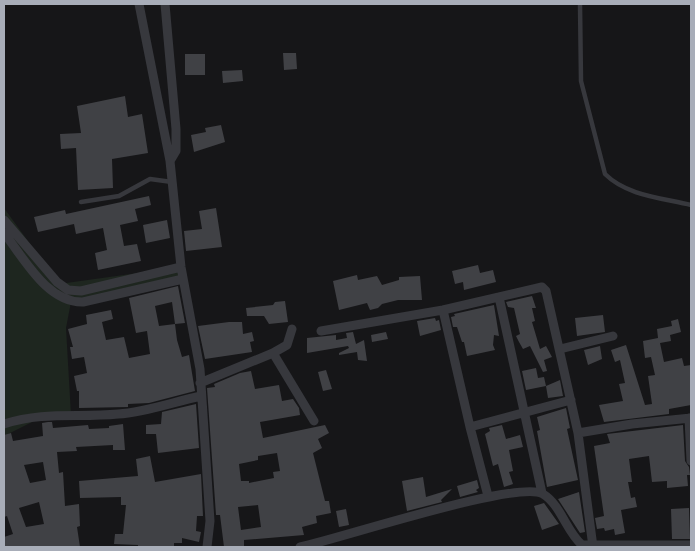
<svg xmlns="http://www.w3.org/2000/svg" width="695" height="551" font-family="'PT Sans',sans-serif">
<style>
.green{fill:#1e261f}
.building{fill:#404145;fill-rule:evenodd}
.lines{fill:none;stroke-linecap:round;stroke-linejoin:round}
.service{stroke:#37383d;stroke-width:4.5}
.minor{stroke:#37383d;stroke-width:9}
</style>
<rect width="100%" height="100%" fill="#161618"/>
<!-- green -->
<path class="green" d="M4 208 59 284 181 267 183 279 71 302 66 328 71 415H46L4 436Z"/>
<!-- building -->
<path class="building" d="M283 53H296L297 69 284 70Z
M185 54H205V75H185Z
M242 70 243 81 223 83 222 71Z
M125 96 128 117 142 114 148 153 112 159 113 188 78 190 76 148 61 149 60 134 81 133 77 106Z
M221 125 225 142 194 152 191 135 206 132 205 128Z
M149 196 151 205 135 209 138 221 120 225 124 246 137 244 141 261 98 270 95 253 107 250 103 228 76 234 74 224 38 232 34 217 65 210 66 214Z
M216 208 222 247 186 251 184 231 202 229 199 211Z
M167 220 170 238 146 243 143 225Z
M478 265 480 273 493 270 496 282 464 290 463 282 455 284 452 271Z
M357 275 358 280 377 276 382 285 399 280V277L420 276 422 300H398L382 304 378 308 370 310 367 303 339 310 333 281Z
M178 286 185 323 175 324 177 340 182 357 189 355 195 391 149 403 128 404V407L79 408V391H77L74 376 87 373 84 357 72 359 70 347H73L68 329 87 324 86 315 111 310 113 319 102 322 106 340 124 337 129 358 150 354 147 331 136 333 129 298ZM172 302 175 324 159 326 155 306Z
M532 296 536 308H532L535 321 532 322 540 349 546 346 552 357 544 360 547 371 543 372 530 346 523 349 519 342 516 336 520 334 514 308 508 307 506 302Z
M285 301 288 322 269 324 264 316H247L246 308 273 305 275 302Z
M494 305 499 336 494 335 493 345 495 350 467 356 464 342H462L457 327H453L451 317 455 316 454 314Z
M603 315 605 332 577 336 575 318Z
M435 318 436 321 439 320 441 330 420 336 417 321Z
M678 319 681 332 670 335 671 341 660 343 664 362 682 358 684 366 691 365V405L669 409V414L604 422 599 405 623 401 619 384 625 383 620 360 615 362 611 350 626 345 645 405 652 404 648 376 655 375 651 357 645 358 643 341 658 338 657 329 672 326 671 321Z
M229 322H242L243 334 252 332 254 341 250 342 252 352 205 359 198 326Z
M353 332 356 344 364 340 367 361 358 360 357 352 339 355V353L349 348 348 346 307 353V338L336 335V340L347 338 346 333Z
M386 332 388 339 372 342 371 335Z
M600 346 602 359 588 365 584 350Z
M536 368 538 378 544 377 546 386 526 390 522 371Z
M326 370 332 389 323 391 318 372Z
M251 371 255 389 279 385 282 401 293 399 299 408 300 415 260 422 263 438 325 425 329 433 318 439 322 448 313 453 325 501H329L331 513 316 516 317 523 302 527 304 535 244 540V547H224L220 515H216L207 388 215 387 214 384 240 373ZM277 453 280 471 273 472 274 478 249 483V481H241L239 464 258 460V456ZM258 505 261 527 241 530 238 507Z
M560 380 563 396 548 398 546 386Z
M196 404 199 448 158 453 156 434H146V425L161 424 162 412Z
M566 408 570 428 567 429 578 480 547 487 537 431 540 430 537 417Z
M48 422H52L53 428 88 425 89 429 109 428V426L123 424 125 450H113V445L76 447 77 451 57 452 59 473 63 472 65 506 79 504 80 526 77 527 80 547H5L4 537 13 534 7 516 4 517V435L11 433 13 441 43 436 42 423ZM43 462 46 480 30 483 24 465ZM39 502 44 524 26 527 19 508Z
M502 425 506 439 520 435 523 447 509 450 513 471 509 472 513 484 504 487 498 464 493 466 485 434 490 431 489 428Z
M683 425 685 461 689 467 690 475H687L688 486 667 488V481L652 482 649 456 629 459 632 482H628L631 498 635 497 637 507 621 510 625 533 615 535 614 529 605 531 604 528 597 529 595 518 604 516 594 446 610 443 607 434Z
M150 456 155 482 201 474 203 516H197L196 531 201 532 199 542 182 538V543H174V547H138V545L114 544 115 534H123L126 505H121V497L80 498 79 481 138 476 136 459Z
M423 477 426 497 452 489 441 500 442 502 407 511 402 481Z
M477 480 479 488 476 490 478 492 460 497 457 486Z
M579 492 585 532 580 533 558 499Z
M544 503 559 524 542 530 534 506Z
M689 508 690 539H672L671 509Z
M346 509 349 525 339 527 336 511Z"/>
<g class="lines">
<!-- service -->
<path class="service" d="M580 4 581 81 605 174C627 196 663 198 691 205
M81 202 119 196 150 179 172 182"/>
<!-- minor -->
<path class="minor" d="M139 4 170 161 181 267 200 369 210 521 207 547
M165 4 176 129V151L170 161
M4 220 57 282 68 290 81 291 181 267
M4 233C24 258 47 303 83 302L183 279
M499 297 542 493
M443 310 470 427
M321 331 443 310 542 287 546 291 578 433
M560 349 613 336
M273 353 314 421
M200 383 273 353 287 345 292 329
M689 418 691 461
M4 424C44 411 78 418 118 414 146 412 173 402 201 396
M488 496 470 427 571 400
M300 547C339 539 519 479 543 494 561 505 566 531 582 545H691
M593 547 578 433 632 424 691 418"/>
</g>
<!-- border -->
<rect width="695" height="551" fill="none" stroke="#a8adb8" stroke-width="10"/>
</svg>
